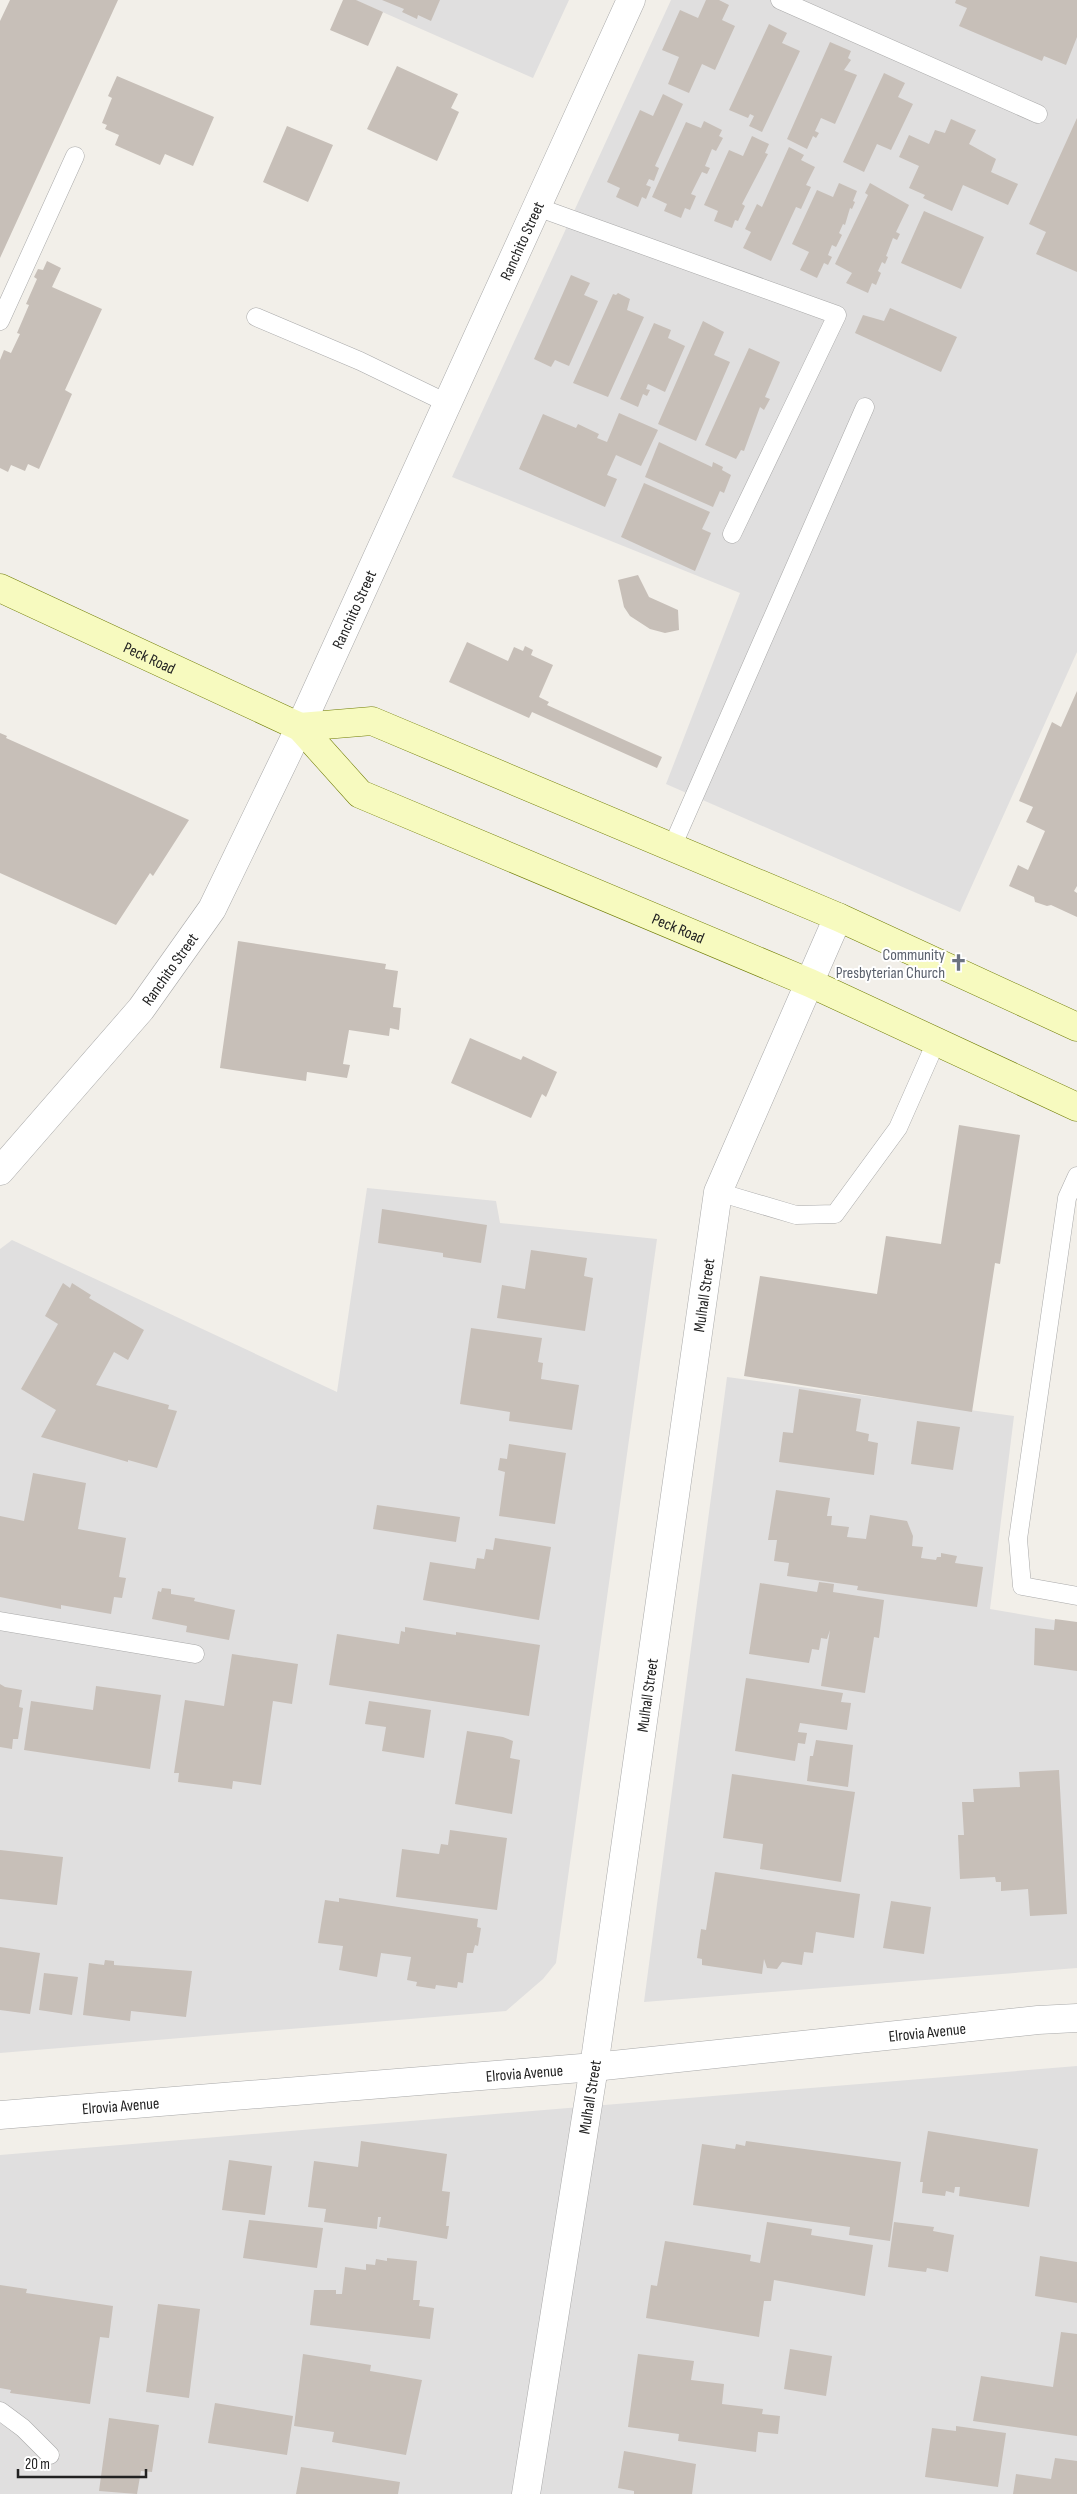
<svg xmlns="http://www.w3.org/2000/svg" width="1077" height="2494" font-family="'Sofia Sans Condensed',sans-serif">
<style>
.residential{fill:#e0dfdf}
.building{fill:#c7bfb8}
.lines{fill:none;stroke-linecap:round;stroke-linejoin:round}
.service-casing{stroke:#a9a9a9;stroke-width:19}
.minor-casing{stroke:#a9a9a9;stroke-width:29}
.secondary-casing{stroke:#707d05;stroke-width:29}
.service{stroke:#fff;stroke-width:18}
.minor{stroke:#fff;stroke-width:28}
.secondary{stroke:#f7fabf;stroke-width:28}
.labels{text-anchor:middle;stroke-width:4;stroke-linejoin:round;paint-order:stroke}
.street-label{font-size:16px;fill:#222;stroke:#fff}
.worship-label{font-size:16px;fill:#5b616d;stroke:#fff;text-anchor:end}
</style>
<rect width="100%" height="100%" fill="#f2efe9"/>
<!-- residential -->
<path class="residential" d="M355 0H569L533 78Z
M671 0H1077V652L960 912 666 784 740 593 452 477Z
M367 1188 496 1201 500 1223 657 1239 556 1963 543 1979 506 2011 0 2053V1249L12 1240 337 1392Z
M727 1377 1014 1416 990 1609 1077 1624V1968L644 2002Z
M1077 2066V2494H0V2155Z"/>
<!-- building -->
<path class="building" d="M10 0H118L0 258V21Z
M343 0H356L383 12 368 46 330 30Z
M382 0H440L431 21 418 15 417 19 402 12 404 9Z
M706 0H719L729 5 722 20 735 26 715 70 702 64 689 93 668 84 679 57 662 50 680 10 698 18Z
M956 0H1077V37L1066 65 1044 56 1042 61 959 26 967 8 955 3Z
M769 24 787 33 782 43 800 51 762 132 749 126 754 116 750 114 748 118 729 110Z
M830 42 851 51 848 58 851 60 844 70 857 75 835 124 821 118 815 131 819 133 816 138 813 136 807 149 787 139Z
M397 66 458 94 451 108 459 112 437 161 367 129Z
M884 73 905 83 898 97 913 104 891 150 877 144 864 172 843 162Z
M117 76 214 117 193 166 165 154 160 165 115 145 119 135 105 129 107 125 102 123 112 98 108 96Z
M663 94 683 104 655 166 659 168 654 181 649 179 646 185 651 187 646 199 642 197 638 207 616 197 620 188 607 182 640 110 653 116Z
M1077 118V272L1036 254 1046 232 1029 224Z
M951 119 976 130 969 144 996 159 991 172 1018 184 1008 205 963 185 952 211 923 198 925 195 909 188 919 166 899 157 909 135 929 144 935 130 945 133Z
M704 121 722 130 719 136 723 138 716 151 712 149 705 166 710 168 707 174 702 172 691 194 696 196 690 210 685 208 681 218 664 211 667 204 652 197 686 122 701 128Z
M287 126 333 145 308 202 263 182Z
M752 136 769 144 765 153 768 154 742 204 745 206 738 221 735 220 732 228 714 221 718 211 704 205 729 150 743 156Z
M789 147 804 155 801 160 815 167 806 185 811 187 801 209 796 207 771 261 743 248 751 232 745 229 757 204 762 207Z
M839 183 857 191 853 201 855 202 852 209 850 208 845 225 843 224 839 233 842 235 836 247 832 245 828 255 832 257 828 265 824 263 817 278 800 270 809 252 792 244 817 190 833 197Z
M870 183 909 205 896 232 900 234 897 240 893 238 886 256 888 257 885 264 882 262 878 271 881 273 876 285 872 283 868 293 846 283 852 273 835 264 868 195 865 193Z
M924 211 984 237 961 289 901 263Z
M47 261 61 268 52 287 102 309 65 390 72 394 39 469 28 464 25 471 11 465 8 472 0 468V360L4 350 11 353 20 334 17 333 29 305 26 304 37 279 34 277 38 269 43 270Z
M571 275 590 283 584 295 598 301 569 366 555 360 551 367 534 359Z
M618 293 630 299 627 310 644 317 608 397 573 383 613 294 616 295Z
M890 308 957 337 941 372 855 333 863 315 884 321Z
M703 321 724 332 714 355 730 362 696 441 658 424Z
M654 323 671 330 668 338 685 346 665 392 648 384 646 389 650 390 647 396 643 394 638 407 620 399Z
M749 348 780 362 765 397 770 399 764 410 760 407 744 451 741 450 736 459 705 445Z
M619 413 658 430 641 466 616 455 607 475 617 479 605 507 519 469 543 414 576 428 578 424 599 434 597 438 607 442Z
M659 442 712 467 713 462 723 467 722 470 731 475 724 493 720 491 713 507 645 477Z
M644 483 710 512 702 529 711 533 695 571 621 537Z
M638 575 649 597 678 610 679 630 665 633 650 629 630 616 624 607 618 580Z
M467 642 508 661 514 647 523 651 525 646 533 650 531 655 553 665 539 697 549 702 547 705 662 757 657 768 532 712 529 718 449 682Z
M1077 691V886L1074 891 1077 893V917L1051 905 1047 906 1035 902 1034 897 1009 886 1018 865 1028 870 1045 831 1026 822 1033 807 1019 801 1052 722 1061 727Z
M0 733 7 736 6 738 189 820 153 876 150 873 116 925 0 873Z
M238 941 386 964 385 969 398 971 393 1007 401 1008 399 1030 390 1028 389 1036 349 1030 343 1064 350 1065 347 1078 307 1072 306 1081 220 1068Z
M470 1038 521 1060 523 1056 557 1072 546 1097 542 1094 531 1118 451 1083Z
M959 1125 1020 1135 1000 1264 995 1263 972 1412 744 1376 760 1276 877 1294 886 1236 941 1244Z
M382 1209 487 1225 481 1263 443 1257V1253L378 1243Z
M531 1250 587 1258 584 1276 593 1278 585 1331 497 1318 502 1285 525 1289Z
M63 1283 70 1288 72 1283 91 1295 89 1298 144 1330 128 1360 114 1352 96 1385 169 1405 168 1409 177 1411 157 1468 128 1460V1462L41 1437 56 1410 21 1389 58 1324 45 1316Z
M471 1328 542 1338 538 1362 543 1363 541 1379 579 1385 572 1430 509 1421 510 1412 460 1404Z
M799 1389 861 1399 856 1431 869 1434 868 1441 878 1443 874 1475 779 1462 783 1432 793 1433Z
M917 1421 960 1427 953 1470 911 1464Z
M509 1444 566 1453 555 1524 499 1516 505 1472 498 1470 500 1458 507 1459Z
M33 1473 86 1483 78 1529 126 1538 119 1577 126 1578 122 1598 114 1597 111 1614 61 1605V1609L0 1597V1516L24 1521Z
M776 1490 830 1498 827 1516H832L831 1525 849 1527 847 1537 866 1539 870 1515 907 1521 913 1536 912 1546 923 1547 921 1558 936 1560 937 1557H941V1553L957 1556 955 1563 983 1567 977 1607 857 1590 858 1586 787 1576 789 1563 774 1561 777 1540H768Z
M377 1505 460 1517 456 1542 373 1529Z
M495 1538 551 1547 539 1620 423 1600 430 1562 475 1569 477 1558 484 1559 486 1549 493 1550Z
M819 1582 834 1584 833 1592 884 1600 879 1638 874 1637 865 1693 821 1686 830 1630 827 1639 821 1638 819 1650 812 1649 809 1663 749 1654 760 1583 817 1592Z
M162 1588 171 1589V1594L195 1598 194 1601 235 1610 229 1640 186 1632 187 1626 152 1619 158 1591 161 1592Z
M1055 1619 1077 1622V1671L1034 1665 1035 1628 1054 1630Z
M405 1627 456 1635V1632L540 1645 529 1716 329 1685 337 1634 399 1644 401 1631 405 1632Z
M232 1654 298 1664 292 1704 273 1701 261 1785 233 1781 232 1789 178 1782 179 1773H174L185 1700 224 1706Z
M746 1678 843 1693 841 1702 851 1703 847 1730 800 1723 798 1732 807 1733 805 1744 798 1743 795 1761 735 1751Z
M0 1684 5 1687 22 1690 19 1707 23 1708 18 1739H13L12 1749 0 1747Z
M96 1686 161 1695 150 1769 24 1750 31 1701 93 1710Z
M369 1701 431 1710 424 1758 382 1751 386 1727 365 1724Z
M467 1731 503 1737 513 1741 510 1758 520 1760 512 1814 455 1804Z
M816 1740 853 1745 848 1787 807 1781 810 1756H813Z
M1059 1770 1067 1914 1030 1916 1028 1889 1001 1891V1882H996L995 1877 960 1879 958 1835H964L962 1802H974L973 1789 1020 1787 1019 1772Z
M732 1774 855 1792 841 1882 760 1869 763 1844 723 1838Z
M450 1830 507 1838 497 1910 396 1897 402 1849 439 1854 441 1844 448 1845Z
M0 1850 63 1857 57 1905 0 1899Z
M715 1872 860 1894 854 1938 816 1932 813 1953 804 1952 802 1965 782 1962 777 1969 767 1968 764 1959 762 1974 702 1965V1959L697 1958 701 1929 706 1930Z
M339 1898 478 1919 477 1927 481 1928 478 1946 475 1945 473 1953H467L463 1983 458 1982 457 1988 436 1985 435 1989 416 1986 417 1982 407 1980 411 1957 381 1953 377 1977 339 1970 343 1946 318 1943 325 1900 339 1902Z
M891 1901 931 1907 924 1954 883 1948Z
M0 1947 40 1953 30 2014 0 2010Z
M105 1960 114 1961V1965L192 1971 186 2017 131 2011 130 2021 83 2015 89 1963 104 1965Z
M44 1973 78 1977 72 2015 39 2010Z
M928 2131 1038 2149 1029 2207 959 2196 960 2187H955L954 2193 946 2191 945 2196 922 2193 923 2182H920Z
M361 2141 447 2154 442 2191 450 2192 446 2226H449L447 2239 379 2227 381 2217H378L377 2229 324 2222 326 2209 308 2207 314 2161 358 2167Z
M746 2141 901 2162 890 2241 849 2235 850 2227 693 2205 702 2144 735 2149 736 2144 745 2146Z
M229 2160 272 2166 265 2215 222 2210Z
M249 2220 323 2228 317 2268 243 2258Z
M767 2222 812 2229 811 2235 873 2245 865 2296 774 2280 771 2301H764L759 2337 646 2318 651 2285 657 2286 665 2241 751 2255 750 2261 760 2263Z
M894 2222 934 2227 933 2231 954 2235 948 2272 927 2268 926 2272 888 2267Z
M1040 2256 1077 2262V2303L1035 2296Z
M387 2258 417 2261 413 2300H420L419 2306 434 2308 430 2339 310 2325 314 2290H336V2294H342L345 2267 366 2270V2264L375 2265 376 2259 387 2261Z
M0 2285 27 2289 26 2293 113 2306 109 2338 100 2337 90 2404 10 2393 11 2390 0 2388Z
M158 2304 200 2309 189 2398 146 2392Z
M1061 2332 1077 2334V2436L973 2421 981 2376 1053 2387Z
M790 2349 832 2356 826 2396 784 2389Z
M303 2354 371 2365 370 2371 422 2380 406 2455 332 2442 334 2432 294 2426Z
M638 2354 694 2361 691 2380 724 2384 722 2404 763 2409 762 2414 780 2416 778 2434 758 2432 756 2452 678 2441 679 2434 628 2427Z
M215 2403 293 2416 287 2455 208 2443Z
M109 2418 159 2425 152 2472 141 2471 137 2494 99 2491Z
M956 2426 1006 2433 998 2487 925 2477 932 2428 956 2431Z
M624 2451 696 2464 692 2494H634V2491L618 2488Z
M1055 2458 1077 2461V2494H1013L1016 2474 1051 2479Z
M301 2467 400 2482 398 2494H296Z"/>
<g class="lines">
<defs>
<path id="service" d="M780 0 1038 114
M537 207 837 315 732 534
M256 317 360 361 447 403
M0 321 75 156
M672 847 865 407
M1077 1176 1067 1198 1018 1539 1022 1586 1077 1596
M718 1192 796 1215 835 1214 898 1128 936 1042
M0 1621 195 1654
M0 2411 23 2428 50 2455"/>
<g id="minor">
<path id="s1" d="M0 1171 141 1009 212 909 300 727 631 0"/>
<path id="s2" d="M0 2115 594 2067 1038 2020 1077 2018"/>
<path id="s3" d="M526 2494 594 2067 718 1192 838 917"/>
</g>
<g id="secondary">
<path id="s4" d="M0 588 300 727 360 794 810 983 1077 1107"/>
<path d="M300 727 372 721 838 917 1077 1027"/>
</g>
</defs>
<!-- service casing -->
<use href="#service" class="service-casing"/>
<!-- minor casing -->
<use href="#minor" class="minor-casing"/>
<!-- secondary casing -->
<use href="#secondary" class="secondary-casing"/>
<!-- service -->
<use href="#service" class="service"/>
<!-- minor -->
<use href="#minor" class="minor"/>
<!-- secondary -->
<use href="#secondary" class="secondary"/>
</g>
<!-- icons -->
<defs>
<symbol id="church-bare" viewBox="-9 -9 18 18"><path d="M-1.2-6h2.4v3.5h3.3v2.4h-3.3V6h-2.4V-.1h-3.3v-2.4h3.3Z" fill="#6b7280" stroke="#fff" stroke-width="2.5" paint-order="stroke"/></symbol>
</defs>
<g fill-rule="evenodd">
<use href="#church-bare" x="946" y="950" width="25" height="25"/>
</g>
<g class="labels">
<!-- street labels -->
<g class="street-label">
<text dy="6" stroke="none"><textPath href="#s1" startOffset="1074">Ranchito Street</textPath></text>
<text dy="6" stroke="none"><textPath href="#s1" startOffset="669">Ranchito Street</textPath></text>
<text dy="6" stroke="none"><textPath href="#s4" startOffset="165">Peck Road</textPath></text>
<text dy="6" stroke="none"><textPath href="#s4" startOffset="766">Peck Road</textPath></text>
<text dy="6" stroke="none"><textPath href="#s1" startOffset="264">Ranchito Street</textPath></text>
<text dy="6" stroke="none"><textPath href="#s3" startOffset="1212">Mulhall Street</textPath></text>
<text dy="6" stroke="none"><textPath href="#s3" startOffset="808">Mulhall Street</textPath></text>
<text dy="6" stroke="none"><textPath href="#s2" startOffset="931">Elrovia Avenue</textPath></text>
<text dy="6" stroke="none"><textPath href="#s2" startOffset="526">Elrovia Avenue</textPath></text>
<text dy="6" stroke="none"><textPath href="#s3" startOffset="402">Mulhall Street</textPath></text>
<text dy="6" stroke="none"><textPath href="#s2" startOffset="121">Elrovia Avenue</textPath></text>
</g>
<!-- worship labels -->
<g class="worship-label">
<text x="945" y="960">Community<tspan x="945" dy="18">Presbyterian Church</tspan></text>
</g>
</g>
<!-- scale -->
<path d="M18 2469v8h128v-8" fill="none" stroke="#222222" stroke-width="2.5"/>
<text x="25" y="2469" font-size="15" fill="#222222" stroke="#ffffff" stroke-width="4" paint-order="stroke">20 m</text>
</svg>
